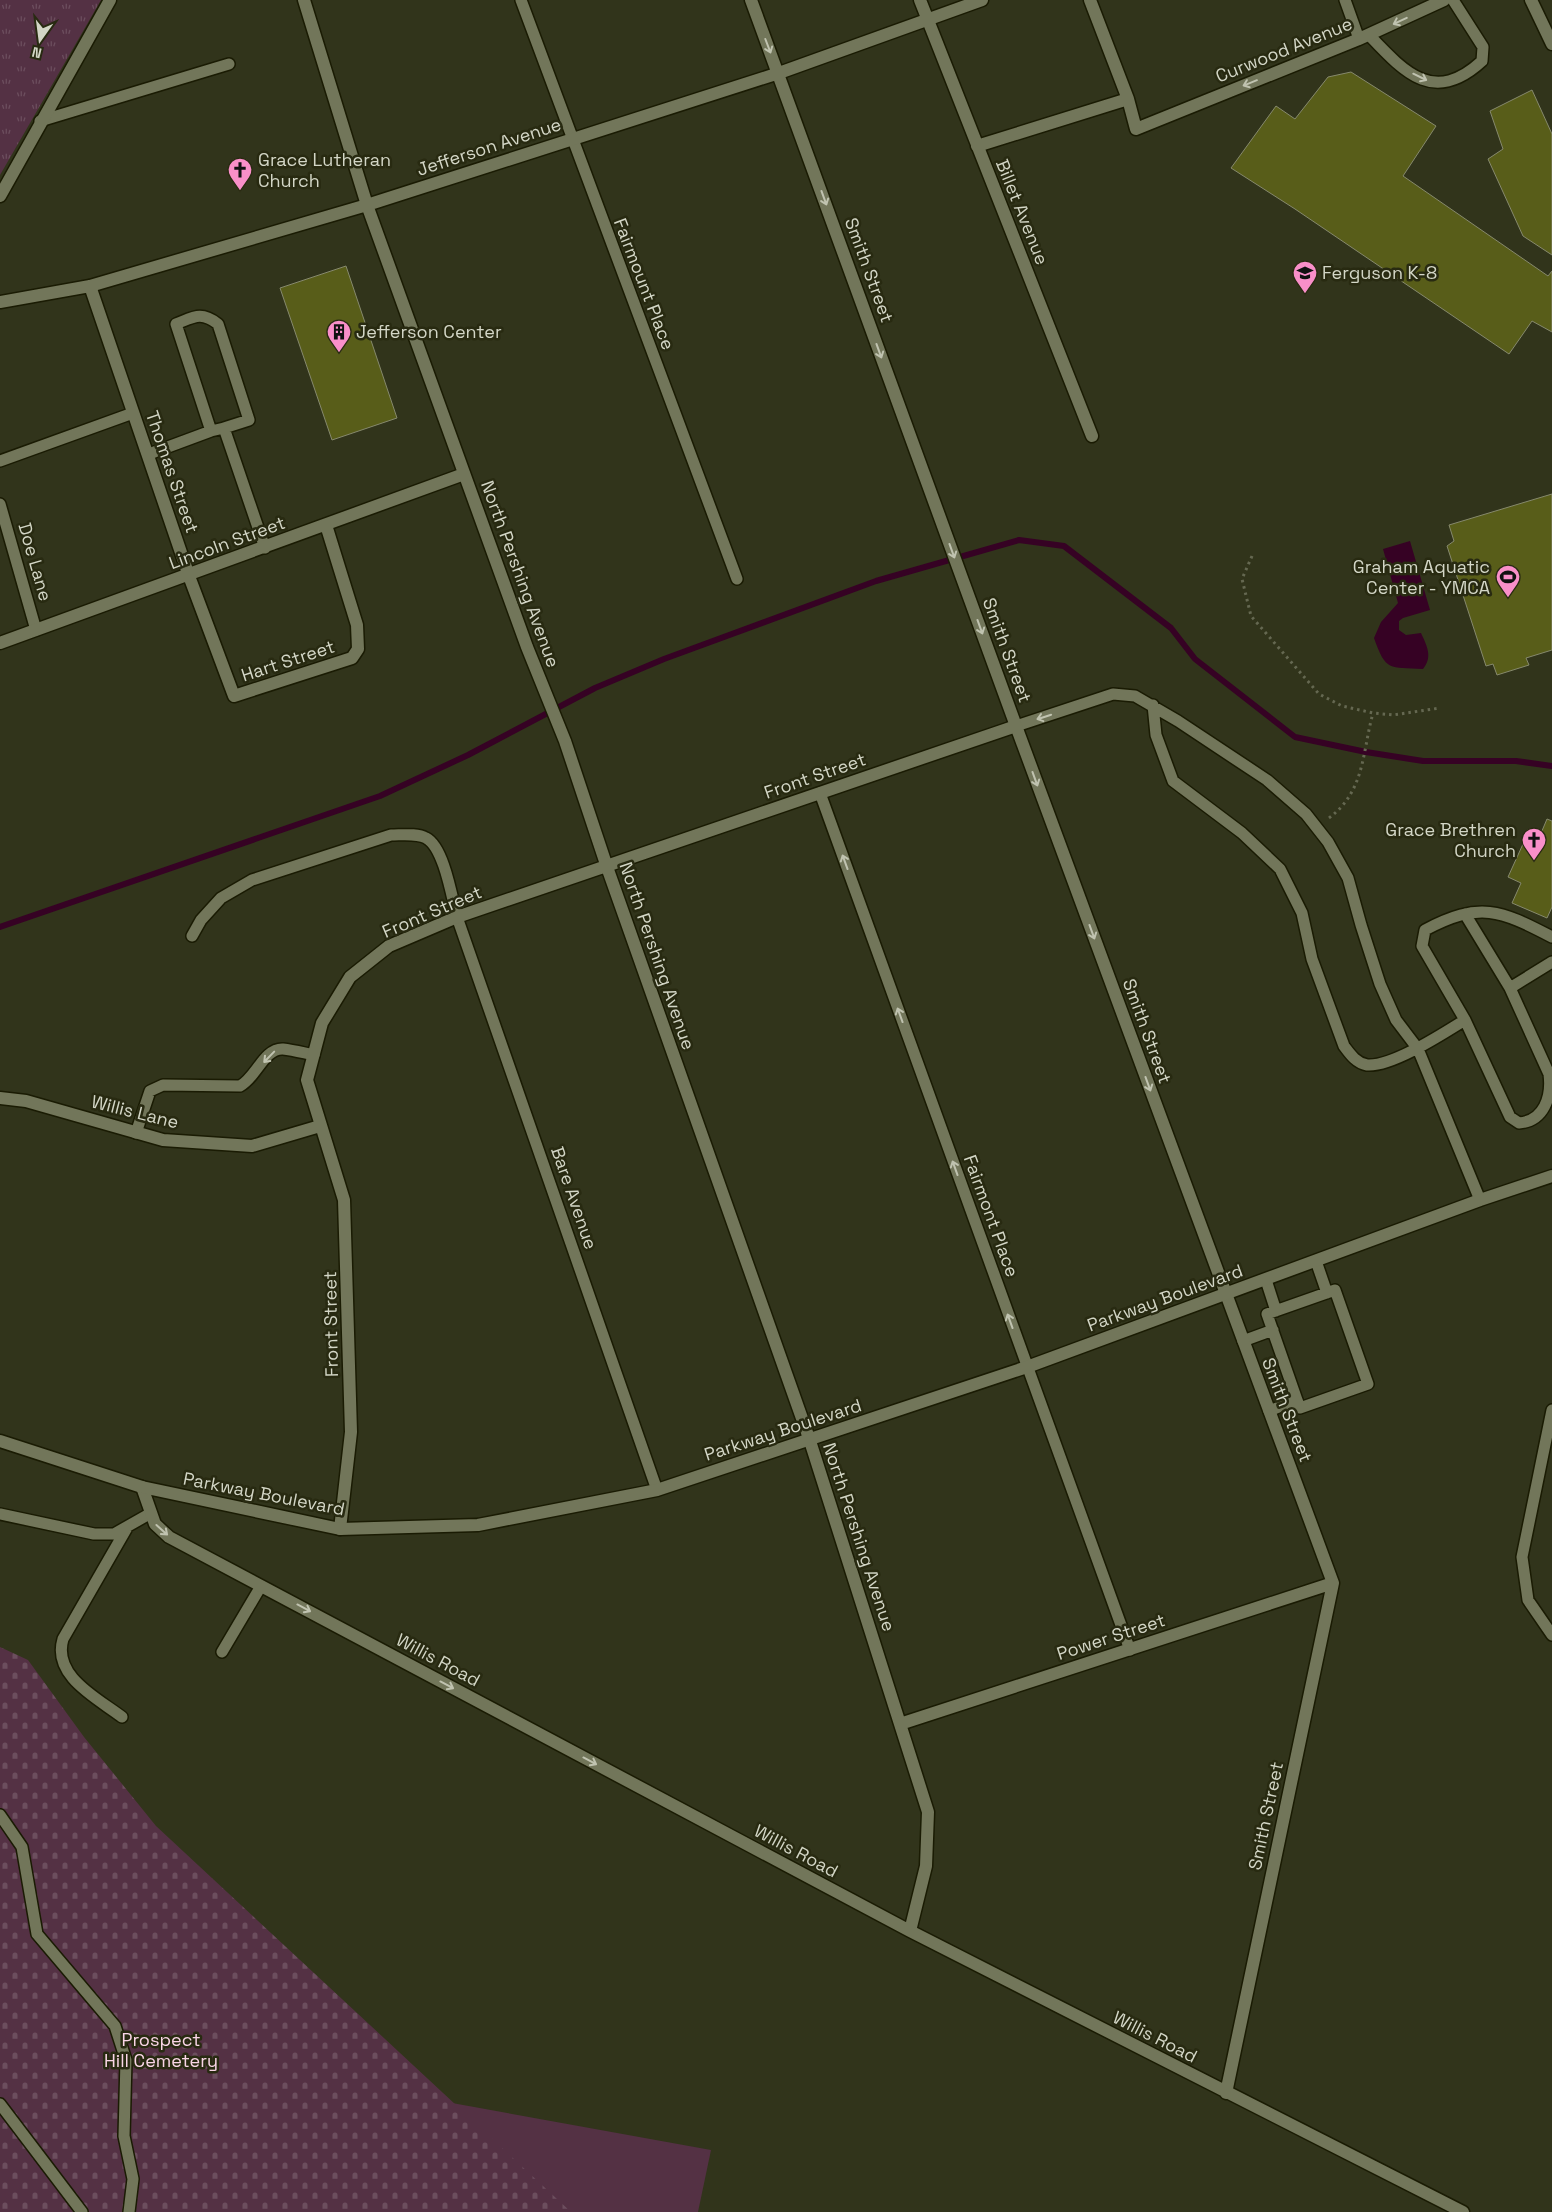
<svg xmlns="http://www.w3.org/2000/svg" width="1552" height="2212" font-family="'Space Grotesk',sans-serif">
<style>
.grass{fill:#543144}
.cemetery{fill:url(#cemetery-stones)}
.park{fill:url(#park-tufts)}
.water{fill:#360224}
.lines{fill:none;stroke-linecap:round;stroke-linejoin:round}
.stream{stroke:#360224;stroke-width:6}
.building{fill:#585d19;stroke:#86896d}
.lane-casing{stroke:#1a1b03;stroke-width:14}
.street-casing{stroke:#1a1b03;stroke-width:15}
.secondary-casing{stroke:#1a1b03;stroke-width:15}
.path{stroke:#656851;stroke-width:3;stroke-dasharray:2.5 4;stroke-linecap:butt}
.lane{stroke:#72765a;stroke-width:11}
.street{stroke:#72765a;stroke-width:12}
.secondary{stroke:#72765a;stroke-width:12}
.oneway{stroke:#c0c3b0}
.labels{text-anchor:middle;stroke-width:5;stroke-linejoin:round;paint-order:stroke}
.street-label{font-size:18px;fill:#d3d6c6;stroke:#282a11}
.poi-label{font-size:18px;fill:#d3d6c6;stroke:#282a11;text-anchor:start}
.park-label{font-size:18px;fill:#fad5e7;stroke:#282a11}
</style>
<defs>
<pattern id="cemetery-stones" width="16" height="16" patternUnits="userSpaceOnUse" patternTransform="scale(1.25)"><rect width="16" height="16" fill="#543144"/><path d="M2 7V4a2 2 0 0 1 4 0v3zM10 15v-3a2 2 0 0 1 4 0v3z" fill="#6c4e5e"/></pattern>
<pattern id="park-tufts" width="24" height="20" patternUnits="userSpaceOnUse" patternTransform="scale(1.25)"><rect width="24" height="20" fill="#543144"/><path d="M3 7l-1-3M5 7V3M7 7l1-3M15 17l-1-3M17 17v-4M19 17l1-3" fill="none" stroke="#6c4e5e"/></pattern>
</defs>
<rect width="100%" height="100%" fill="#31341b"/>
<!-- grass -->
<path class="grass" d="M386 2091 711 2150 698 2212H199Z"/>
<!-- cemetery -->
<path class="cemetery" d="M0 1647 28 1660 84 1737 156 1826 571 2212H0Z"/>
<!-- park -->
<path class="park" d="M0 0H101L0 175Z"/>
<!-- water -->
<path class="water" d="M1410 541 1430 610 1403 618 1399 621V630L1406 635 1421 633C1427 646 1433 657 1423 669 1389 667 1386 672 1374 638L1381 622 1398 603 1383 549Z"/>
<g class="lines">
<!-- stream -->
<path class="stream" d="M0 927 380 796 468 755 595 688 664 659 876 581 1019 540 1064 546 1171 628 1195 659 1295 737 1366 752 1423 761H1516L1552 766"/>
</g>
<!-- building -->
<path class="building" d="M1351 72 1436 126 1403 176 1548 276 1552 271V332L1532 321 1509 354 1295 209 1231 168 1276 106 1295 119 1328 77Z
M1532 90 1552 134V255L1523 236 1488 159 1503 149 1490 111Z
M346 266 397 418 332 440 280 288Z
M1552 494V650L1526 658 1529 665 1497 675 1493 664 1486 666 1447 546 1454 541 1449 525Z
M1547 819 1552 821V907L1547 918 1512 903 1521 883 1508 877 1523 844 1536 845Z"/>
<g class="lines">
<defs>
<path id="lane" d="M521 0 737 579
M1345 0 1359 39
M1369 35C1405 73 1434 105 1482 61L1483 47 1453 0
M40 121 229 64
M224 428 211 431 176 324C194 317 201 311 218 324L249 420 224 428 265 548
M149 454 211 431
M0 461 133 413
M0 504 36 630
M1153 705 1156 735 1173 781 1242 833 1280 869 1302 913 1312 959 1344 1046C1350 1054 1356 1063 1367 1065 1392 1067 1444 1033 1465 1020L1510 1117 1519 1123C1544 1121 1552 1097 1549 1074L1510 988 1552 962
M1016 726 1113 694 1135 696 1178 721 1267 780 1306 814 1328 842 1348 878 1361 925 1380 984 1396 1020 1418 1049 1480 1200
M820 793 1130 1650
M1465 914 1510 988
M192 936 201 920 221 898 252 880 391 835C402 835 417 833 426 838 444 847 452 898 457 917L657 1490
M1465 1020 1422 946 1425 930C1480 901 1500 910 1552 937
M136 1133 150 1091 163 1085 240 1086C256 1078 264 1048 283 1049 293 1050 304 1053 314 1055
M1316 1261 1327 1293
M1266 1280 1276 1311
M1243 1341 1273 1330
M1552 1410 1522 1557 1528 1600 1552 1635
M1269 1411 1297 1400 1300 1408 1368 1384 1335 1290 1267 1314 1297 1400
M0 1514 94 1534H114L151 1513
M222 1652 261 1586
M122 1717C97 1698 52 1676 63 1639L128 1526
M0 1815 22 1847 37 1934 115 2026 126 2060 124 2136 133 2179 129 2212
M0 2104 82 2212"/>
<path id="street" d="M304 0 367 205 527 647 565 741 607 867 810 1441 928 1812 926 1866 910 1931
M751 0 1016 726 1333 1583 1226 2093
M920 0 1092 436
M1090 0 1128 99 1136 129 1359 39 1444 0
M1531 0 1552 44
M977 146 1128 99
M0 196 110 0
M90 286 189 576 234 696 352 658 358 649 357 625 326 525
M0 302 90 286 367 205 779 73 982 0
M0 643 464 474
M0 1098 26 1101 163 1140 252 1146 320 1126
M142 1487 155 1524 169 1537 910 1931 1463 2212
M340 1529 351 1432 344 1200 307 1080 322 1023 350 977 389 946 457 917 1016 726
M900 1724 1333 1583"/>
<path id="secondary" d="M0 1441 142 1487 340 1529 478 1525 657 1490 1027 1367 1480 1200 1552 1176"/>
</defs>
<!-- lane casing -->
<use href="#lane" class="lane-casing"/>
<!-- street casing -->
<use href="#street" class="street-casing"/>
<!-- secondary casing -->
<use href="#secondary" class="secondary-casing"/>
<!-- path -->
<path class="path" d="M1252 556 1242 579 1251 616 1319 694 1342 706 1373 713 1393 715 1440 708
M1329 818C1365 791 1362 753 1373 713"/>
<!-- lane -->
<use href="#lane" class="lane"/>
<!-- street -->
<use href="#street" class="street"/>
<!-- secondary -->
<use href="#secondary" class="secondary"/>
</g>
<!-- one-way arrows -->
<defs><path id="oneway-shaft" d="M-6 0H5M1.5-3L5.5 0L1.5 3" fill="none" stroke-width="1.6" stroke-linecap="round" stroke-linejoin="round" transform="scale(1.25)"/></defs>
<g class="oneway">
<use href="#oneway-shaft" transform="translate(1400 21) rotate(155)"/>
<use href="#oneway-shaft" transform="translate(768 46) rotate(69)"/>
<use href="#oneway-shaft" transform="translate(1420 77) rotate(26)"/>
<use href="#oneway-shaft" transform="translate(1250 83) rotate(158)"/>
<use href="#oneway-shaft" transform="translate(824 198) rotate(70)"/>
<use href="#oneway-shaft" transform="translate(879 351) rotate(70)"/>
<use href="#oneway-shaft" transform="translate(952 551) rotate(70)"/>
<use href="#oneway-shaft" transform="translate(980 627) rotate(70)"/>
<use href="#oneway-shaft" transform="translate(1044 717) rotate(162)"/>
<use href="#oneway-shaft" transform="translate(1035 779) rotate(70)"/>
<use href="#oneway-shaft" transform="translate(845 862) rotate(-110)"/>
<use href="#oneway-shaft" transform="translate(1092 932) rotate(70)"/>
<use href="#oneway-shaft" transform="translate(900 1015) rotate(-110)"/>
<use href="#oneway-shaft" transform="translate(269 1057) rotate(134)"/>
<use href="#oneway-shaft" transform="translate(1148 1084) rotate(70)"/>
<use href="#oneway-shaft" transform="translate(955 1168) rotate(-110)"/>
<use href="#oneway-shaft" transform="translate(1010 1321) rotate(-110)"/>
<use href="#oneway-shaft" transform="translate(162 1530) rotate(42)"/>
<use href="#oneway-shaft" transform="translate(304 1608) rotate(28)"/>
<use href="#oneway-shaft" transform="translate(447 1685) rotate(28)"/>
<use href="#oneway-shaft" transform="translate(590 1761) rotate(28)"/>
</g>
<!-- icons -->
<defs>
<symbol id="church-pin" viewBox="-11 -11 22 30"><path d="M0 17L-7.5 6A9.5 9.5 0 1 1 7.5 6Z" fill="#f98fc9" stroke="#282a11"/><path d="M-1.2-6h2.4v3.5h3.3v2.4h-3.3V6h-2.4V-.1h-3.3v-2.4h3.3Z" fill="#111"/></symbol>
<symbol id="school-pin" viewBox="-11 -11 22 30"><path d="M0 17L-7.5 6A9.5 9.5 0 1 1 7.5 6Z" fill="#f98fc9" stroke="#282a11"/><path d="M0-5L7-2L0 1L-7-2ZM-4 1L0 2.5L4 1V4Q0 6-4 4Z" fill="#111"/></symbol>
<symbol id="building-pin" viewBox="-11 -11 22 30"><path d="M0 17L-7.5 6A9.5 9.5 0 1 1 7.5 6Z" fill="#f98fc9" stroke="#282a11"/><path d="M-4-6H4V6H1V3H-1V6H-4ZM-2.5-4.3h1.7v1.8h-1.7ZM.8-4.3h1.7v1.8H.8ZM-2.5-1h1.7V.8h-1.7ZM.8-1h1.7V.8H.8Z" fill="#111"/></symbol>
<symbol id="stadium-pin" viewBox="-11 -11 22 30"><path d="M0 17L-7.5 6A9.5 9.5 0 1 1 7.5 6Z" fill="#f98fc9" stroke="#282a11"/><path d="M0-5a6.5 5 0 1 0 0 10a6.5 5 0 1 0 0-10ZM-3.5-1.8h7v3.6h-7Z" fill="#111"/></symbol>
</defs>
<g fill-rule="evenodd">
<use href="#church-pin" x="226" y="156" width="28" height="38"/>
<use href="#school-pin" x="1291" y="259" width="28" height="38"/>
<use href="#building-pin" x="325" y="318" width="28" height="38"/>
<use href="#stadium-pin" x="1494" y="563" width="28" height="38"/>
<use href="#church-pin" x="1520" y="826" width="28" height="38"/>
</g>
<g class="labels">
<!-- street labels -->
<g class="street-label">
<text transform="translate(1284 50) rotate(-22)" y="6">Curwood Avenue</text>
<text transform="translate(489 147) rotate(-18)" y="6">Jefferson Avenue</text>
<text transform="translate(1022 212) rotate(68)" y="6">Billet Avenue</text>
<text transform="translate(869 270) rotate(70)" y="6">Smith Street</text>
<text transform="translate(644 284) rotate(69)" y="6">Fairmount Place</text>
<text transform="translate(172 472) rotate(71)" y="6">Thomas Street</text>
<text transform="translate(227 543) rotate(-20)" y="6">Lincoln Street</text>
<text transform="translate(35 562) rotate(74)" y="6">Doe Lane</text>
<text transform="translate(520 574) rotate(70)" y="6">North Pershing Avenue</text>
<text transform="translate(1007 650) rotate(70)" y="6">Smith Street</text>
<text transform="translate(288 661) rotate(-18)" y="6">Hart Street</text>
<text transform="translate(815 776) rotate(-19)" y="6">Front Street</text>
<text transform="translate(432 912) rotate(-23)" y="6">Front Street</text>
<text transform="translate(657 956) rotate(71)" y="6">North Pershing Avenue</text>
<text transform="translate(1147 1031) rotate(70)" y="6">Smith Street</text>
<text transform="translate(135 1112) rotate(14)" y="6">Willis Lane</text>
<text transform="translate(574 1198) rotate(71)" y="6">Bare Avenue</text>
<text transform="translate(991 1216) rotate(70)" y="6">Fairmont Place</text>
<text transform="translate(1165 1298) rotate(-20)" y="6">Parkway Boulevard</text>
<text transform="translate(331 1324) rotate(-91)" y="6">Front Street</text>
<text transform="translate(1287 1410) rotate(69)" y="6">Smith Street</text>
<text transform="translate(783 1430) rotate(-18)" y="6">Parkway Boulevard</text>
<text transform="translate(264 1494) rotate(11)" y="6">Parkway Boulevard</text>
<text transform="translate(859 1537) rotate(72)" y="6">North Pershing Avenue</text>
<text transform="translate(1111 1637) rotate(-18)" y="6">Power Street</text>
<text transform="translate(438 1660) rotate(28)" y="6">Willis Road</text>
<text transform="translate(1266 1816) rotate(-78)" y="6">Smith Street</text>
<text transform="translate(796 1851) rotate(28)" y="6">Willis Road</text>
<text transform="translate(1155 2037) rotate(27)" y="6">Willis Road</text>
</g>
<!-- poi labels -->
<g class="poi-label">
<text x="258" y="166">Grace Lutheran<tspan x="258" dy="21">Church</tspan></text>
<text x="1322" y="279">Ferguson K-8</text>
<text x="356" y="338">Jefferson Center</text>
<text x="1490" y="573" text-anchor="end">Graham Aquatic<tspan x="1490" dy="21">Center - YMCA</tspan></text>
<text x="1516" y="836" text-anchor="end">Grace Brethren<tspan x="1516" dy="21">Church</tspan></text>
</g>
<!-- park labels -->
<g class="park-label">
<text x="161" y="2046">Prospect<tspan x="161" dy="21">Hill Cemetery</tspan></text>
</g>
</g>
<!-- north arrow -->
<g transform="translate(40 40) rotate(194)" stroke="#282a11" stroke-width="4" paint-order="stroke">
<path d="M0-4L9 19L0 12L-9 19Z" fill="#d3d6c6"/>
<text y="-8" font-size="14" font-weight="bold" text-anchor="middle" fill="#d3d6c6">N</text>
</g>
</svg>
